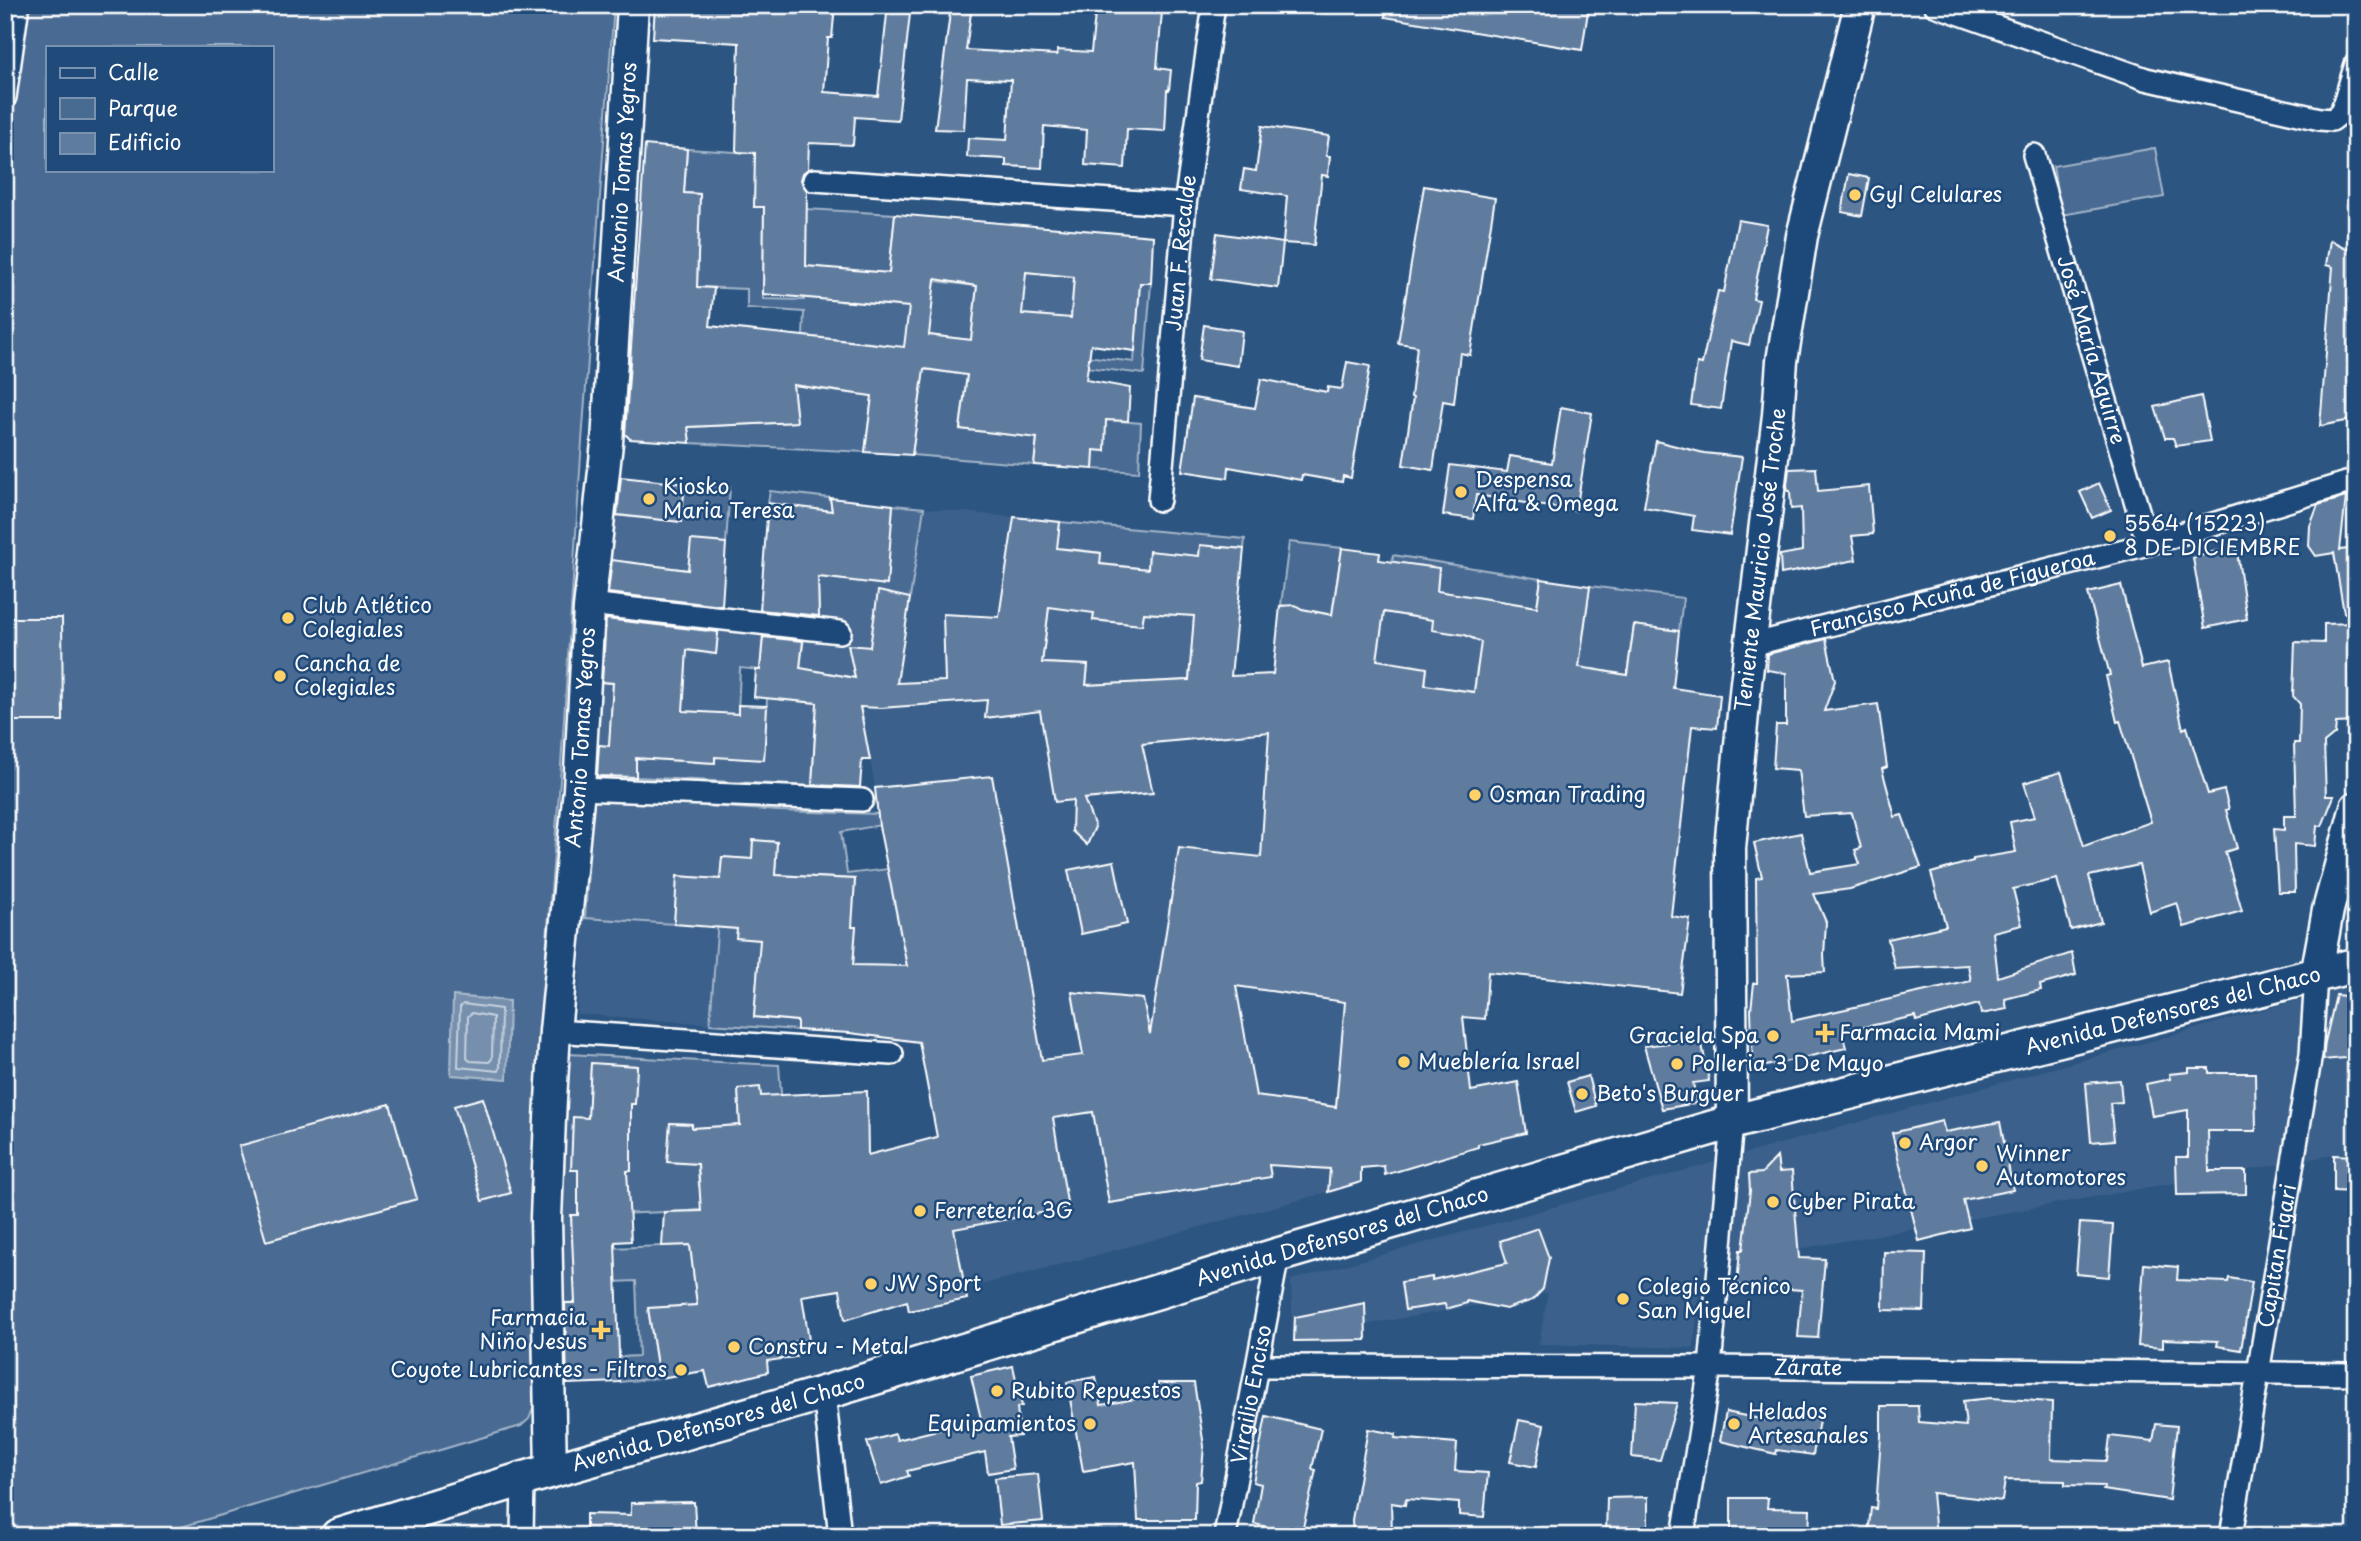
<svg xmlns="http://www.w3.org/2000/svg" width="2361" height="1541" font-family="'Playpen Sans',sans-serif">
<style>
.built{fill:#3b618b}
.green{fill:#486b92;stroke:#a4b5c8;stroke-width:2;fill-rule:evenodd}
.water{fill:#748fad;stroke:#acbcce;stroke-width:2}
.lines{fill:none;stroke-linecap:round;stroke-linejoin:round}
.shore{stroke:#c7d2de;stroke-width:2}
.building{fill:#5e7c9f;stroke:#fff;stroke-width:2;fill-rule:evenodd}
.street-casing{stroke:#fff;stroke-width:26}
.secondary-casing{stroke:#fff;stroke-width:35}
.primary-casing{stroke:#fff;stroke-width:38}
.street{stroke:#1f4a7a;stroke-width:21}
.secondary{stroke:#1f4a7a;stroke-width:30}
.primary{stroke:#1f4a7a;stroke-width:33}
.poi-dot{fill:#ffd166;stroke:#1f4a7a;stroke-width:2.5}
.labels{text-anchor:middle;stroke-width:5;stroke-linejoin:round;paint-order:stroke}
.street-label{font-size:21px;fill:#fff;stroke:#1f4a7a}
.poi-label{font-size:21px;fill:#fff;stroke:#1f4a7a;text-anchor:start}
</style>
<rect width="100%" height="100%" fill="#2c5582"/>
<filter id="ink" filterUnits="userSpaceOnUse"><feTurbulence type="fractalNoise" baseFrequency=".0143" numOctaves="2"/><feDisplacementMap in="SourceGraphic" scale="14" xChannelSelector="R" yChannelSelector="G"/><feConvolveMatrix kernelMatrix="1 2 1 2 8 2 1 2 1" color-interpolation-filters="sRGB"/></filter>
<g filter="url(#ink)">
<!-- built -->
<path class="built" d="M924 508 1060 522 1038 690 1273 674 1492 891 1485 1019 1345 1003 1328 1192 1101 1254 965 1289 861 710 893 707Z
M584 918 716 928 710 1024 577 1014Z
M2356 984V1151L1701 1266 1694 1348 1539 1344 1548 1293 1293 1337 1291 1280Z"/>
<!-- green -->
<path class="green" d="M26 5H614L581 455 560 781 540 1025 532 1218 533 1409 529 1419 521 1426 151 1536H5V141ZM47 47H271V170H47Z
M2155 148 2164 197 2061 215 2053 166Z
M687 149 785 155 754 207H764L763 299 804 300 806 209 895 214 889 273 842 269 839 301 885 305 887 283 934 289 935 281 977 286 971 340 929 335 924 369 967 375 960 428 1039 412 1034 465 912 455 924 369 877 361 879 344 804 336 810 388 872 396 865 452 690 443 688 427 797 422 790 357 759 333 803 336 804 312 747 308V289L697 287 700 194 684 193Z
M1026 272 1096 278 1074 284 1071 313 1089 315 1061 353 1134 362 1140 283H1151L1144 374 1017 359 1021 328 1000 285 1024 287Z
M1097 419 1141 423 1139 472 1093 469 1094 450 1104 451Z
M685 484 730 487 726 543 688 570 609 560 614 515 680 522Z
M770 491 830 498 841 579 886 585 893 505 924 508 910 598 870 647 849 646 855 678 800 668 804 637 848 641 846 623 819 621 818 577 768 503Z
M1060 522 1245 539 1244 549 1200 546 1189 680 1086 685 1088 665 1042 663ZM1068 549 1101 553 1100 564 1148 569 1149 551 1171 615 1144 613 1142 625 1093 620 1094 613Z
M1289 542 1342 548 1332 615 1281 605Z
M1393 555 1541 579 1537 607 1437 591 1439 568 1392 562Z
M1590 586 1683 598 1679 631 1634 625 1627 675 1593 669 1577 678Z
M1384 612 1433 620 1532 644 1477 668 1474 692 1425 685 1427 668 1411 665 1410 682 1375 677 1350 640Z
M666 620 675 621 673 649 716 653 719 627 763 632 760 670 740 668 736 758 764 760 767 698 860 707 863 719 816 716 812 786 636 777V758L679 761 682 725 695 726 693 762 715 763 717 713 682 720 686 664 663 662Z
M600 682 613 683 609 746 594 745Z
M593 798 779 811 879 814 881 825 841 832 847 874 888 869 907 966 852 986 855 928 831 926V910L853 911 855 879 775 875 777 842 753 840 752 859 722 857 720 879 678 876 674 924 585 918Z
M718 919 801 943 800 971 758 968 754 1017 797 1021V1030L710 1024Z
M568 1054 779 1065 788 1193 747 1204 689 1211 571 1216 574 1264 610 1248 690 1245 697 1305 648 1309 659 1378 620 1382 619 1357 639 1356 636 1281 587 1283V1302L562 1303 561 1216ZM591 1064 637 1066 635 1104 589 1101ZM760 1088 761 1097 745 1184 699 1186 695 1128 740 1125 738 1089ZM670 1123 692 1124 689 1163 668 1162ZM571 1170 627 1171V1204L578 1170Z"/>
<!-- water -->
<path class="water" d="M453 996 509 1001 507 1079 451 1075Z"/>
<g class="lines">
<!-- shore -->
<path class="shore" d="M463 1004 501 1009 500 1068 499 1071 458 1067 460 1007Z
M472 1013 493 1017 492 1059 489 1062 470 1061 467 1058 468 1016Z"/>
</g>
<!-- building -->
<path class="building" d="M655 5H710V8L760 11 761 5H835L832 38H828L824 92 878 96 888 5H911L898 120 855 117 853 145 809 143 808 169 803 173 801 180 807 191 806 266 889 273 895 214 1153 236 1151 283H1140L1135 351 1091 345 1086 380 1130 388 1128 421 1106 420 1105 451 1094 450 1093 469 1034 465 1037 438 960 429 967 375 924 369 912 455 865 452 872 396 793 385 797 422 688 427 690 443 630 439 625 434 645 145 687 149 684 193 700 194 697 287 714 288 710 326 904 347 909 307 763 294 764 207H754L755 153 738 152 736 150 739 43 653 38ZM1026 272 1074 277 1071 318 1022 314ZM935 279 977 286 971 340 929 335Z
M951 5H972L966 50 1057 55V50L1091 52 1096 5H1155L1154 11 1162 12 1157 68 1171 70 1169 90H1167L1165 131 1127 129 1125 168 1085 165 1087 130 1044 126 1042 168 1006 166V159L967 157 968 138 1007 140 1011 80 967 78 964 130 935 129Z
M1386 5H1589L1582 50 1385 17Z
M1262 126 1329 136 1326 156H1330L1328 176 1322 175 1314 245 1283 243 1287 196 1241 189 1244 169 1256 171Z
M1849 174 1869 178 1862 216 1842 212Z
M1424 186 1495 198 1470 355 1460 353 1454 403 1443 401 1433 470 1403 465 1413 398 1411 397 1417 346 1398 343Z
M1738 220 1767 225 1753 299 1759 300 1749 345 1731 341 1721 409 1691 405 1697 363 1702 364 1718 291 1724 292Z
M1217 233 1283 243 1278 288 1211 279Z
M2330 240 2356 253V419L2320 426 2333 267 2326 265Z
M1204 325 1242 331 1238 366 1199 360Z
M1347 362 1370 366 1351 478 1343 476 1342 482 1302 475 1301 480 1229 467 1228 478 1182 471 1193 398 1255 408 1261 379 1327 392 1328 387 1342 389Z
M2201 396 2210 441 2176 446 2173 438H2165L2155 407Z
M1561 407 1592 413 1576 511 1476 495 1473 519 1443 515 1450 465 1507 472 1510 456 1552 463Z
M1656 441 1704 453 1742 457 1730 535 1692 530 1694 516 1644 507Z
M1816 468 1818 491 1869 486 1873 534 1852 536 1856 560 1781 574 1780 555 1802 551 1801 508 1791 509 1790 491H1788L1787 485 1789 469Z
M621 477 685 484 681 522 617 515Z
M2099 483 2111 510 2092 518 2080 492Z
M2346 497 2340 550 2356 548V612L2344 613 2334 553 2316 556 2309 546 2310 526 2318 505Z
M830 498 893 505 887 585 818 577 819 616 760 610 768 503 832 511Z
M1014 517 1060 522 1057 548 1101 553 1100 564 1148 569 1149 551 1199 556 1200 545 1244 549 1231 676 1273 674 1280 606 1295 605 1302 609 1332 615 1342 548 1380 553 1379 560 1439 568 1437 591 1537 607 1541 579 1590 586 1579 667 1627 675 1634 625 1679 631 1673 688 1720 695 1717 728 1692 726 1671 916 1690 919 1680 993 1488 972 1485 1019 1463 1017 1471 1091 1518 1082 1526 1133 1478 1144V1147L1385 1175 1384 1166 1361 1168V1182L1328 1192 1330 1169 1269 1165 1271 1177 1109 1203 1093 1112 1053 1118 1068 1208 954 1229 967 1299 909 1311 907 1301 845 1320 840 1290 802 1296 809 1340 793 1342 796 1357 767 1361 768 1372 709 1387 705 1371 659 1378 648 1308 697 1305 690 1245 662 1246 664 1212 701 1211 698 1164 667 1162 670 1123 692 1124V1128L740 1125 738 1089 760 1087 761 1096 867 1091 868 1155 937 1137 919 1042 850 1033 797 1030V1021L754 1017 760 940 736 938 737 929 674 924 677 876 720 879 722 857 752 859 753 840 777 842 775 875 855 879 852 927H856L853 965 907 966 879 826 875 788 992 776 1042 1060 1083 1055 1072 992 1143 999 1150 1034 1179 848 1261 857 1269 732 1142 744 1153 793 1084 799 1095 827 1087 845 1072 831 1073 800 1055 802 1040 711 985 718 987 700 881 708 860 707 870 760H862L860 787 812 785 817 703 754 697 756 670H760L763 637 803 641 800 668 855 678 848 645 870 647 878 591 910 598 897 683 945 681 943 614 999 617ZM1049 607 1094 613 1093 620 1142 625 1144 613 1194 616 1189 680 1086 685 1088 665 1042 663ZM1384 612 1433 620 1432 630 1465 635 1481 642 1474 692 1425 685 1427 668 1377 660ZM1236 986 1345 1002 1336 1107 1256 1096Z
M691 540 726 543 722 606 608 593 612 560 688 570Z
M2236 545 2247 619 2205 628 2193 558Z
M2121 585 2142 668 2168 662 2183 729 2187 727 2208 794 2224 790 2229 809 2226 810 2237 848 2225 852 2242 911 2184 927 2177 903 2150 912 2139 865 2089 876 2101 922 2071 930 2057 879 2013 889 2022 925 1993 932 1998 977 2072 953 2076 975 2040 985 2041 990 2005 999 2007 1009 1981 1014 1979 1004 1916 1021 1915 1016 1842 1032 1846 1048 1753 1069 1751 1010 1754 983H1757L1756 878 1762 877 1754 843 1801 833 1810 872 1860 864 1855 850 1861 848 1852 813 1804 816 1798 770 1773 768 1776 725H1786V673L1767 670 1768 654 1826 639 1835 681 1824 711 1878 704 1887 767 1882 769 1895 817 1902 815 1921 867 1850 889 1814 894 1826 922 1824 955 1825 972 1787 974 1792 1021 1971 981 1968 965 1895 969 1888 939 1946 926 1931 873 1973 861V859L2016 852 2010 822 2035 817 2024 783 2061 772 2084 846 2151 822 2120 721 2117 722 2106 676 2110 675 2088 593Z
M6 618H62L63 721H7Z
M606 619 718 632 716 654 687 650 683 711 738 714V705L767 706 764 760 715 757V763L636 758V777L597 776 599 745 609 746 613 683 602 682Z
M2356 623V722L2336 723 2335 734 2324 743 2326 796H2334L2322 826H2317L2315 846 2294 844 2295 892H2278L2274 829 2284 830V816H2296L2294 743H2299L2300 704 2293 696 2295 642 2324 643V624Z
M1114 861 1127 924 1081 934 1068 870Z
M2336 995 2354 997 2356 1057 2323 1060 2325 1042Z
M1701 1039 1709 1081 1693 1083 1697 1103 1662 1109 1644 1046Z
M591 1063 637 1066 635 1104H631V1171H627L631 1241 615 1242 620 1382 567 1384 565 1303H575L571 1215H578V1170H571L573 1117 588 1118Z
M2189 1068H2209V1073H2255L2256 1131H2208L2209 1171H2246V1194L2177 1195 2176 1157H2188V1110L2152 1116 2146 1084 2170 1079 2169 1074 2189 1072Z
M1588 1076 1596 1106 1576 1112 1567 1082Z
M2120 1080 2122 1102 2110 1103 2114 1140 2091 1142 2086 1083Z
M483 1098 511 1193 482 1201 454 1106Z
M390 1104 417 1199 266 1241 239 1146Z
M1942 1121 1945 1132 2000 1122 2013 1190 1963 1200 1970 1228 1919 1241 1892 1133Z
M2334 1155 2356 1156V1192L2334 1191Z
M1777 1157 1779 1172 1792 1171 1799 1258 1825 1259 1818 1338 1798 1337 1802 1290 1737 1285 1740 1250H1743L1750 1191 1749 1174 1762 1173Z
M2080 1223 2113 1225 2109 1277 2076 1274Z
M1538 1228 1549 1258 1543 1289 1533 1300 1506 1309 1467 1301V1303L1446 1309 1445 1304 1405 1310 1401 1282 1432 1277V1280L1507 1263 1500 1241Z
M1884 1252 1926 1253 1924 1311 1883 1310Z
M2144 1264 2178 1267 2177 1280 2228 1282 2229 1278 2252 1282 2241 1350 2217 1346 2218 1341 2163 1339V1348L2138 1346Z
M1365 1303 1366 1340 1294 1341 1295 1317Z
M1013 1366 1022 1406 1017 1407 1020 1436 1008 1437 1013 1469 988 1473 985 1452 907 1471 909 1476 881 1485 867 1442 895 1434 897 1440 981 1419 971 1376Z
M1096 1377 1101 1405 1158 1395V1383H1194L1204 1446 1201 1481 1196 1482 1195 1520H1138L1135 1462 1083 1471 1067 1382Z
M1991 1398 2052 1402 2051 1459 2107 1461 2110 1436 2153 1441 2156 1424 2177 1426 2169 1500 2103 1490 2104 1486 2065 1485V1481L2005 1480 2002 1501 1932 1493 1936 1536 1868 1535 1871 1508 1876 1509 1881 1436V1406H1918L1919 1422 1966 1426 1963 1401Z
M1635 1401 1677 1403 1660 1460 1632 1457Z
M1726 1412 1765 1420 1766 1413 1819 1420 1813 1455 1777 1450 1776 1454 1720 1441Z
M1266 1416 1321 1429 1312 1469 1316 1470 1301 1536H1264V1526L1254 1524 1261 1484 1253 1482Z
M1519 1420 1544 1425 1536 1467 1510 1462Z
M1368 1429 1396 1434 1395 1438 1457 1443 1455 1471 1488 1473 1484 1517 1459 1515V1503L1406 1499 1405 1505 1391 1503 1392 1532H1383V1536H1353L1352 1520Z
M1038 1474 1043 1521 1000 1525 995 1478Z
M1648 1497V1536H1606L1607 1498Z
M1731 1498H1768L1767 1508 1810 1509 1809 1536 1731 1535Z
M694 1502 696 1536H586V1514L631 1515V1503Z"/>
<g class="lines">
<defs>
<g id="street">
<path d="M1935 5 2146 79 2320 119 2332 120 2341 113 2356 64"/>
<path d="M5 97 18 5"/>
<path id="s1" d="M2034 155 2148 544"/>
<path d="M814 180 1185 205"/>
<path id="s2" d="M1159 500 1185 205 1214 5"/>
<path d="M589 604 840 632"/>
<path id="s3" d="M1751 645 2148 544 2356 480"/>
<path d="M579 789 862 800"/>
<path d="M555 1031 892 1054"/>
<path id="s4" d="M1258 1366 1710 1367 2356 1374"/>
<path d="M824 1393 840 1536"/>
<path d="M522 1536 523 1479"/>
<path id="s5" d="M1225 1536 1278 1255"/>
<path d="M1683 1536 1710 1367 1732 1122"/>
<path id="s6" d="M2231 1536 2311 1054 2316 976"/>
</g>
<g id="secondary">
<path d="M2316 976 2328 910 2356 807"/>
<path id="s7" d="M1732 1122 1730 848 1746 683 1778 415 1782 361 1802 236 1860 5"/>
<path id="s8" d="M551 1471 546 1218 550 1118 555 1031 579 789 589 609 607 443 633 5"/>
</g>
<g id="primary">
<path id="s9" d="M338 1536 523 1479 824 1393 1278 1255 1732 1122 2356 965"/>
</g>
</defs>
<!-- street casing -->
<use href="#street" class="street-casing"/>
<!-- secondary casing -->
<use href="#secondary" class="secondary-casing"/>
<!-- primary casing -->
<use href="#primary" class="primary-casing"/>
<!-- street -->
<use href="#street" class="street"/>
<!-- secondary -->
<use href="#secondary" class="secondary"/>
<!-- primary -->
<use href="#primary" class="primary"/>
</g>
</g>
<!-- markers -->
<g class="poi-dot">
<circle cx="1855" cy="195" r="7"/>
<circle cx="1461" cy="492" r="7"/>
<circle cx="649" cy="499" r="7"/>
<circle cx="2110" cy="536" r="7"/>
<circle cx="288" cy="618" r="7"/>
<circle cx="280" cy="676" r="7"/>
<circle cx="1475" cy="795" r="7"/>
<path d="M1821.5 1022.5h7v7h7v7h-7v7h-7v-7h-7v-7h7z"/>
<circle cx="1773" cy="1036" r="7"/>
<circle cx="1404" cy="1062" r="7"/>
<circle cx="1677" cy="1064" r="7"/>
<circle cx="1582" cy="1094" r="7"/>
<circle cx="1905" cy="1143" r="7"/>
<circle cx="1982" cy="1166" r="7"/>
<circle cx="1773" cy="1202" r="7"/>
<circle cx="920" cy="1211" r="7"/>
<circle cx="871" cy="1284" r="7"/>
<circle cx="1623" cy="1299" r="7"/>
<path d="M597.5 1319.5h7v7h7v7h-7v7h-7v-7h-7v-7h7z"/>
<circle cx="734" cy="1347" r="7"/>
<circle cx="681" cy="1370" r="7"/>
<circle cx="997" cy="1391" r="7"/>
<circle cx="1090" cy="1424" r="7"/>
<circle cx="1734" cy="1424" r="7"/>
</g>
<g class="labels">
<!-- street labels -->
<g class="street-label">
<text dy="7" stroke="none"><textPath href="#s8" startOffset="1302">Antonio Tomas Yegros</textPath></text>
<text dy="7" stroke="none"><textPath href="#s2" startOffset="248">Juan F. Recalde</textPath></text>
<text dy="7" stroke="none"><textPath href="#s1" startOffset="203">José María Aguirre</textPath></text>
<text dy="7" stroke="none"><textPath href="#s7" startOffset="564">Teniente Mauricio José Troche</textPath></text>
<text dy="7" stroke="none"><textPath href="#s3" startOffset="208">Francisco Acuña de Figueroa</textPath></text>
<text dy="7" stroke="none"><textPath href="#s8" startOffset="735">Antonio Tomas Yegros</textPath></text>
<text dy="7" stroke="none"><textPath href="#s9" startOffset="1909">Avenida Defensores del Chaco</textPath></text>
<text dy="7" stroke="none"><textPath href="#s9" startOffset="1048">Avenida Defensores del Chaco</textPath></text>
<text dy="7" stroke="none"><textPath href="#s6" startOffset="284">Capitan Figari</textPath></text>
<text dy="7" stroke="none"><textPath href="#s4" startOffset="550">Zárate</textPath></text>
<text dy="7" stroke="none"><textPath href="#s5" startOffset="144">Virgilio Enciso</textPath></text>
<text dy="7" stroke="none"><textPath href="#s9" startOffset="397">Avenida Defensores del Chaco</textPath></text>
</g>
<!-- poi labels -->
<g class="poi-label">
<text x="1869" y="202">Gyl Celulares</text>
<text x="1475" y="487">Despensa<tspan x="1475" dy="24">Alfa &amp; Omega</tspan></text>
<text x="663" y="494">Kiosko<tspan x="663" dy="24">Maria Teresa</tspan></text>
<text x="2124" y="531">5564 (15223)<tspan x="2124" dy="24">8 DE DICIEMBRE</tspan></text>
<text x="302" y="613">Club Atlético<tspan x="302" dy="24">Colegiales</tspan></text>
<text x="294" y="671">Cancha de<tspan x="294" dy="24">Colegiales</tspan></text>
<text x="1489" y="802">Osman Trading</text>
<text x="1839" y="1040">Farmacia Mami</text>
<text x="1759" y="1043" text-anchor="end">Graciela Spa</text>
<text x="1418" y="1069">Mueblería Israel</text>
<text x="1691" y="1071">Polleria 3 De Mayo</text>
<text x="1596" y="1101">Beto's Burguer</text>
<text x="1919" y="1150">Argor</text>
<text x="1996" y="1161">Winner<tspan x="1996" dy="24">Automotores</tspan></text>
<text x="1787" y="1209">Cyber Pirata</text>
<text x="934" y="1218">Ferretería 3G</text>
<text x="885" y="1291">JW Sport</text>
<text x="1637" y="1294">Colegio Técnico<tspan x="1637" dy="24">San Miguel</tspan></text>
<text x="587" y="1325" text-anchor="end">Farmacia<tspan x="587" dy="24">Niño Jesus</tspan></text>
<text x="748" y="1354">Constru - Metal</text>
<text x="667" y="1377" text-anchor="end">Coyote Lubricantes - Filtros</text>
<text x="1011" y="1398">Rubito Repuestos</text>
<text x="1748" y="1419">Helados<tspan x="1748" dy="24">Artesanales</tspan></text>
<text x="1076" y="1431" text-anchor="end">Equipamientos</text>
</g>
</g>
<!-- margin -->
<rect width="2361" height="1541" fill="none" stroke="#1f4a7a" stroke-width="28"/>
<rect x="14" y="14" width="2333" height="1513" fill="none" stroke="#fff" stroke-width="2.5" filter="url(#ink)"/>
<!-- legend -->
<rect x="46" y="46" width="228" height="126" fill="#1f4a7a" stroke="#7992af" stroke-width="2"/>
<rect x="60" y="68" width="35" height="10" fill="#1f4a7a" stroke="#7992af" stroke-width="2"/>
<text x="108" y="80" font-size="21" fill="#ffffff">Calle</text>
<rect x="60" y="98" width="35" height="21" fill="#486b92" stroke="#7992af" stroke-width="2"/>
<text x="108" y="116" font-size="21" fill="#ffffff">Parque</text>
<rect x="60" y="133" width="35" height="21" fill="#5e7c9f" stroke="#7992af" stroke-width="2"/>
<text x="108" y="150" font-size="21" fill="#ffffff">Edificio</text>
</svg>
